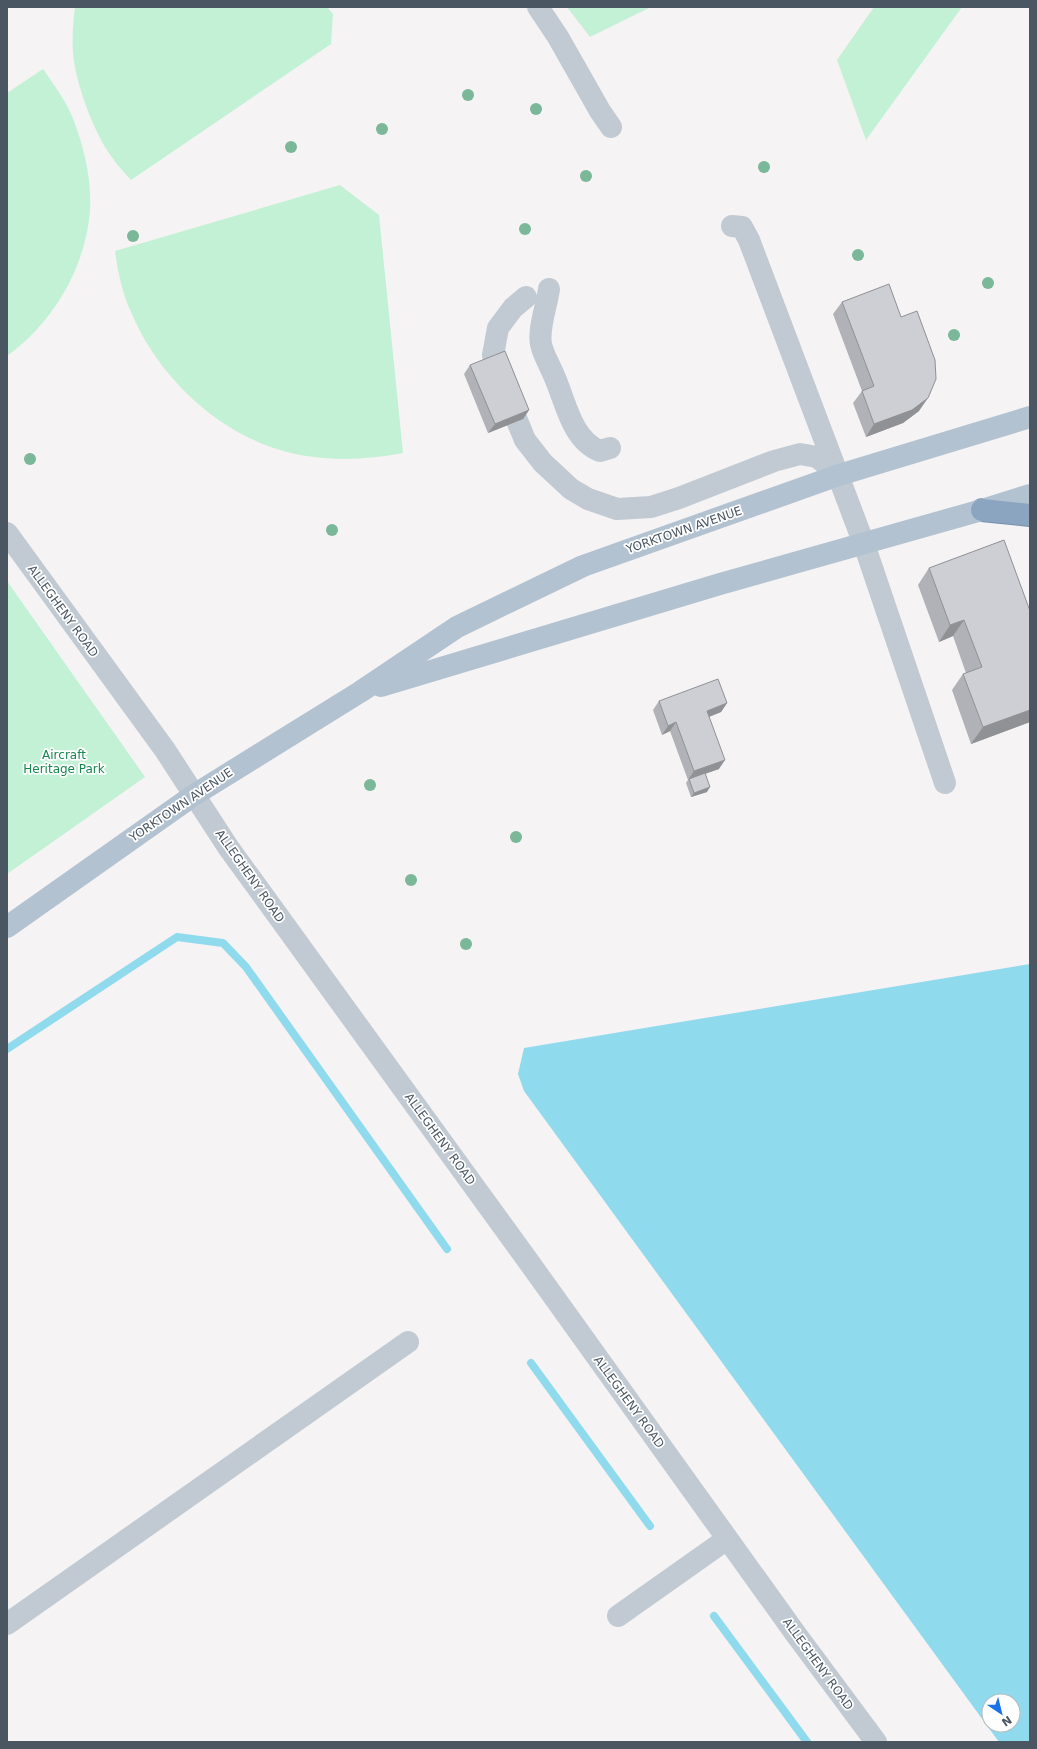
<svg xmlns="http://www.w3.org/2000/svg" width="1037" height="1749" font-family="'DejaVu Sans',sans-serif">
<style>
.green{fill:#c3f1d5}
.water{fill:#90daee;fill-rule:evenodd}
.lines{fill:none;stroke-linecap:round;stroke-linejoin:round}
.stream{stroke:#90daee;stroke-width:8}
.highway-casing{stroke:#7690ad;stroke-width:24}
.minor{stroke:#c1cad2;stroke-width:22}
.major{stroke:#b3c2d1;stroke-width:22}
.highway{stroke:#8ba5c1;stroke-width:22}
.tree{fill:#7bb799}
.wall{fill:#b0b2b7}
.shaded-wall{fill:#909195}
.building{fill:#cdcfd5;stroke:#909195}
.labels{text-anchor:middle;stroke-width:3.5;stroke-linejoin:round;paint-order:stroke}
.street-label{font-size:12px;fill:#4a5661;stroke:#fff}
.park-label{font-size:12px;fill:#17864f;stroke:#fff}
</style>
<rect width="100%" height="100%" fill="#f5f3f3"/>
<!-- green -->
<path class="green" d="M75 7H327L333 14 331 44 131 180C124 172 117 165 111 156 94 133 75 82 73 53 72 38 73 22 75 7Z
M567 7H651L590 37Z
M874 7H962L866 140 837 60Z
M43 69C54 85 67 102 74 121 84 148 92 180 90 210 86 267 53 323 7 356V93Z
M340 185 379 215 403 453C362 461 317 462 277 449 213 429 156 373 131 312 122 293 118 272 115 251Z
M7 581 145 777 7 874Z"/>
<!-- water -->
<path class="water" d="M1030 964V1742H999L524 1091 518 1074 524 1048ZM989 1701H1013V1725H989Z"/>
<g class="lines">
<!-- stream -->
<path class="stream" d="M7 1049 177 937 223 943 246 967 447 1249
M531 1363 650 1526
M714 1616 807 1742"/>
<defs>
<path id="highway" d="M982 510 1030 515"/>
</defs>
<!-- highway casing -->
<use href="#highway" class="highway-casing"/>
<!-- minor -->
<path class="minor" d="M538 7 558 37 600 111 611 127
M732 226 742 227 749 240 864 544 945 783
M549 289C547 305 538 328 541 344 543 355 551 367 555 378 566 403 572 440 600 451L610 448
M526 297 513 308 498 328 493 355 494 360 507 396 525 440 543 463 571 489 588 499 617 509 651 507 679 498 774 461 800 454 817 457 839 475
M7 533 165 750 228 847 526 1258 795 1633 876 1742
M618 1616 727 1539
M7 1624 408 1342"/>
<!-- major -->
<path class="major" d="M381 686 720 584 982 510 1030 495
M7 927 194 795 360 692 457 627 583 566 839 475 1030 417"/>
<!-- highway -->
<use href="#highway" class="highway"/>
</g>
<!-- trees -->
<g class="tree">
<circle cx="468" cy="95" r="6"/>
<circle cx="536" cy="109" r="6"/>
<circle cx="382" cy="129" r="6"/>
<circle cx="291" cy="147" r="6"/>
<circle cx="764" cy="167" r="6"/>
<circle cx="586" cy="176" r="6"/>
<circle cx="525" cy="229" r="6"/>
<circle cx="133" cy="236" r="6"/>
<circle cx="858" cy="255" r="6"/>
<circle cx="988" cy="283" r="6"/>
<circle cx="954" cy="335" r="6"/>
<circle cx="30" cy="459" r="6"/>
<circle cx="332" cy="530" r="6"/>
<circle cx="370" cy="785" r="6"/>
<circle cx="516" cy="837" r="6"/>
<circle cx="411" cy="880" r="6"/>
<circle cx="466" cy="944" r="6"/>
</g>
<!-- wall -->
<path class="wall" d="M842 302 919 411 903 423 866 437 853 403 862 391 833 314Z
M470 365 529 410 523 419 488 433 464 374Z
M929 568 1030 611V722L971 744 952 690 963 674 966 673 953 636 939 642 918 585Z
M659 701 727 703 721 712 709 717 719 769 705 774 707 792 691 797 686 783 688 780 670 731 662 735 653 710Z"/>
<!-- shaded-wall -->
<path class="shaded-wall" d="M928 398 919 411 903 423 866 437 874 424Z
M529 410 523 419 488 433 495 424Z
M964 620 953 636 939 642 950 625Z
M727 703 721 712 701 720 707 711Z
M1030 710V722L971 744 983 727Z
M676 722 670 731 662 735 668 726Z
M725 760 719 769 689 779 688 780 694 771Z
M710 787 707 792 691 797 694 793Z"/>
<!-- building -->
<path class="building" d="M889 284 901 317 917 311 935 360 936 379 928 398 912 410 874 424 862 391 874 386 842 302Z
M505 351 529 410 495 424 470 365Z
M1004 540 1030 611V710L983 727 963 674 982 667 964 620 950 625 929 568Z
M718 679 727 703 707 711 725 760 694 771 676 722 668 726 659 701Z
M705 773 710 787 694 793 689 779Z"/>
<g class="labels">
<!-- street labels -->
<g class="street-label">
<text transform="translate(684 530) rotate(-19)" y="4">YORKTOWN AVENUE</text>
<text transform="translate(63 611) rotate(54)" y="4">ALLEGHENY ROAD</text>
<text transform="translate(181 805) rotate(-34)" y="4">YORKTOWN AVENUE</text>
<text transform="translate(250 876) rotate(55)" y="4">ALLEGHENY ROAD</text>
<text transform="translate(440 1139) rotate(54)" y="4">ALLEGHENY ROAD</text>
<text transform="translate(629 1402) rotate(54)" y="4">ALLEGHENY ROAD</text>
<text transform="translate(818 1664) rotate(54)" y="4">ALLEGHENY ROAD</text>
</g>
<!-- park labels -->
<g class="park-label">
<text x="64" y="759">Aircraft<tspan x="64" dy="14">Heritage Park</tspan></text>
</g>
</g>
<!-- border -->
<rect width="1037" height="1749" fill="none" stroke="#4a5661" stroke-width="16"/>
<!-- north arrow -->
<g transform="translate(1001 1713) rotate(145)"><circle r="19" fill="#ffffff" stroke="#b7bbc0"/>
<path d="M0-3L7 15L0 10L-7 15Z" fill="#1a73e8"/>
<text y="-6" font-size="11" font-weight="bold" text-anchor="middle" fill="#4a5661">N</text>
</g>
</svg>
